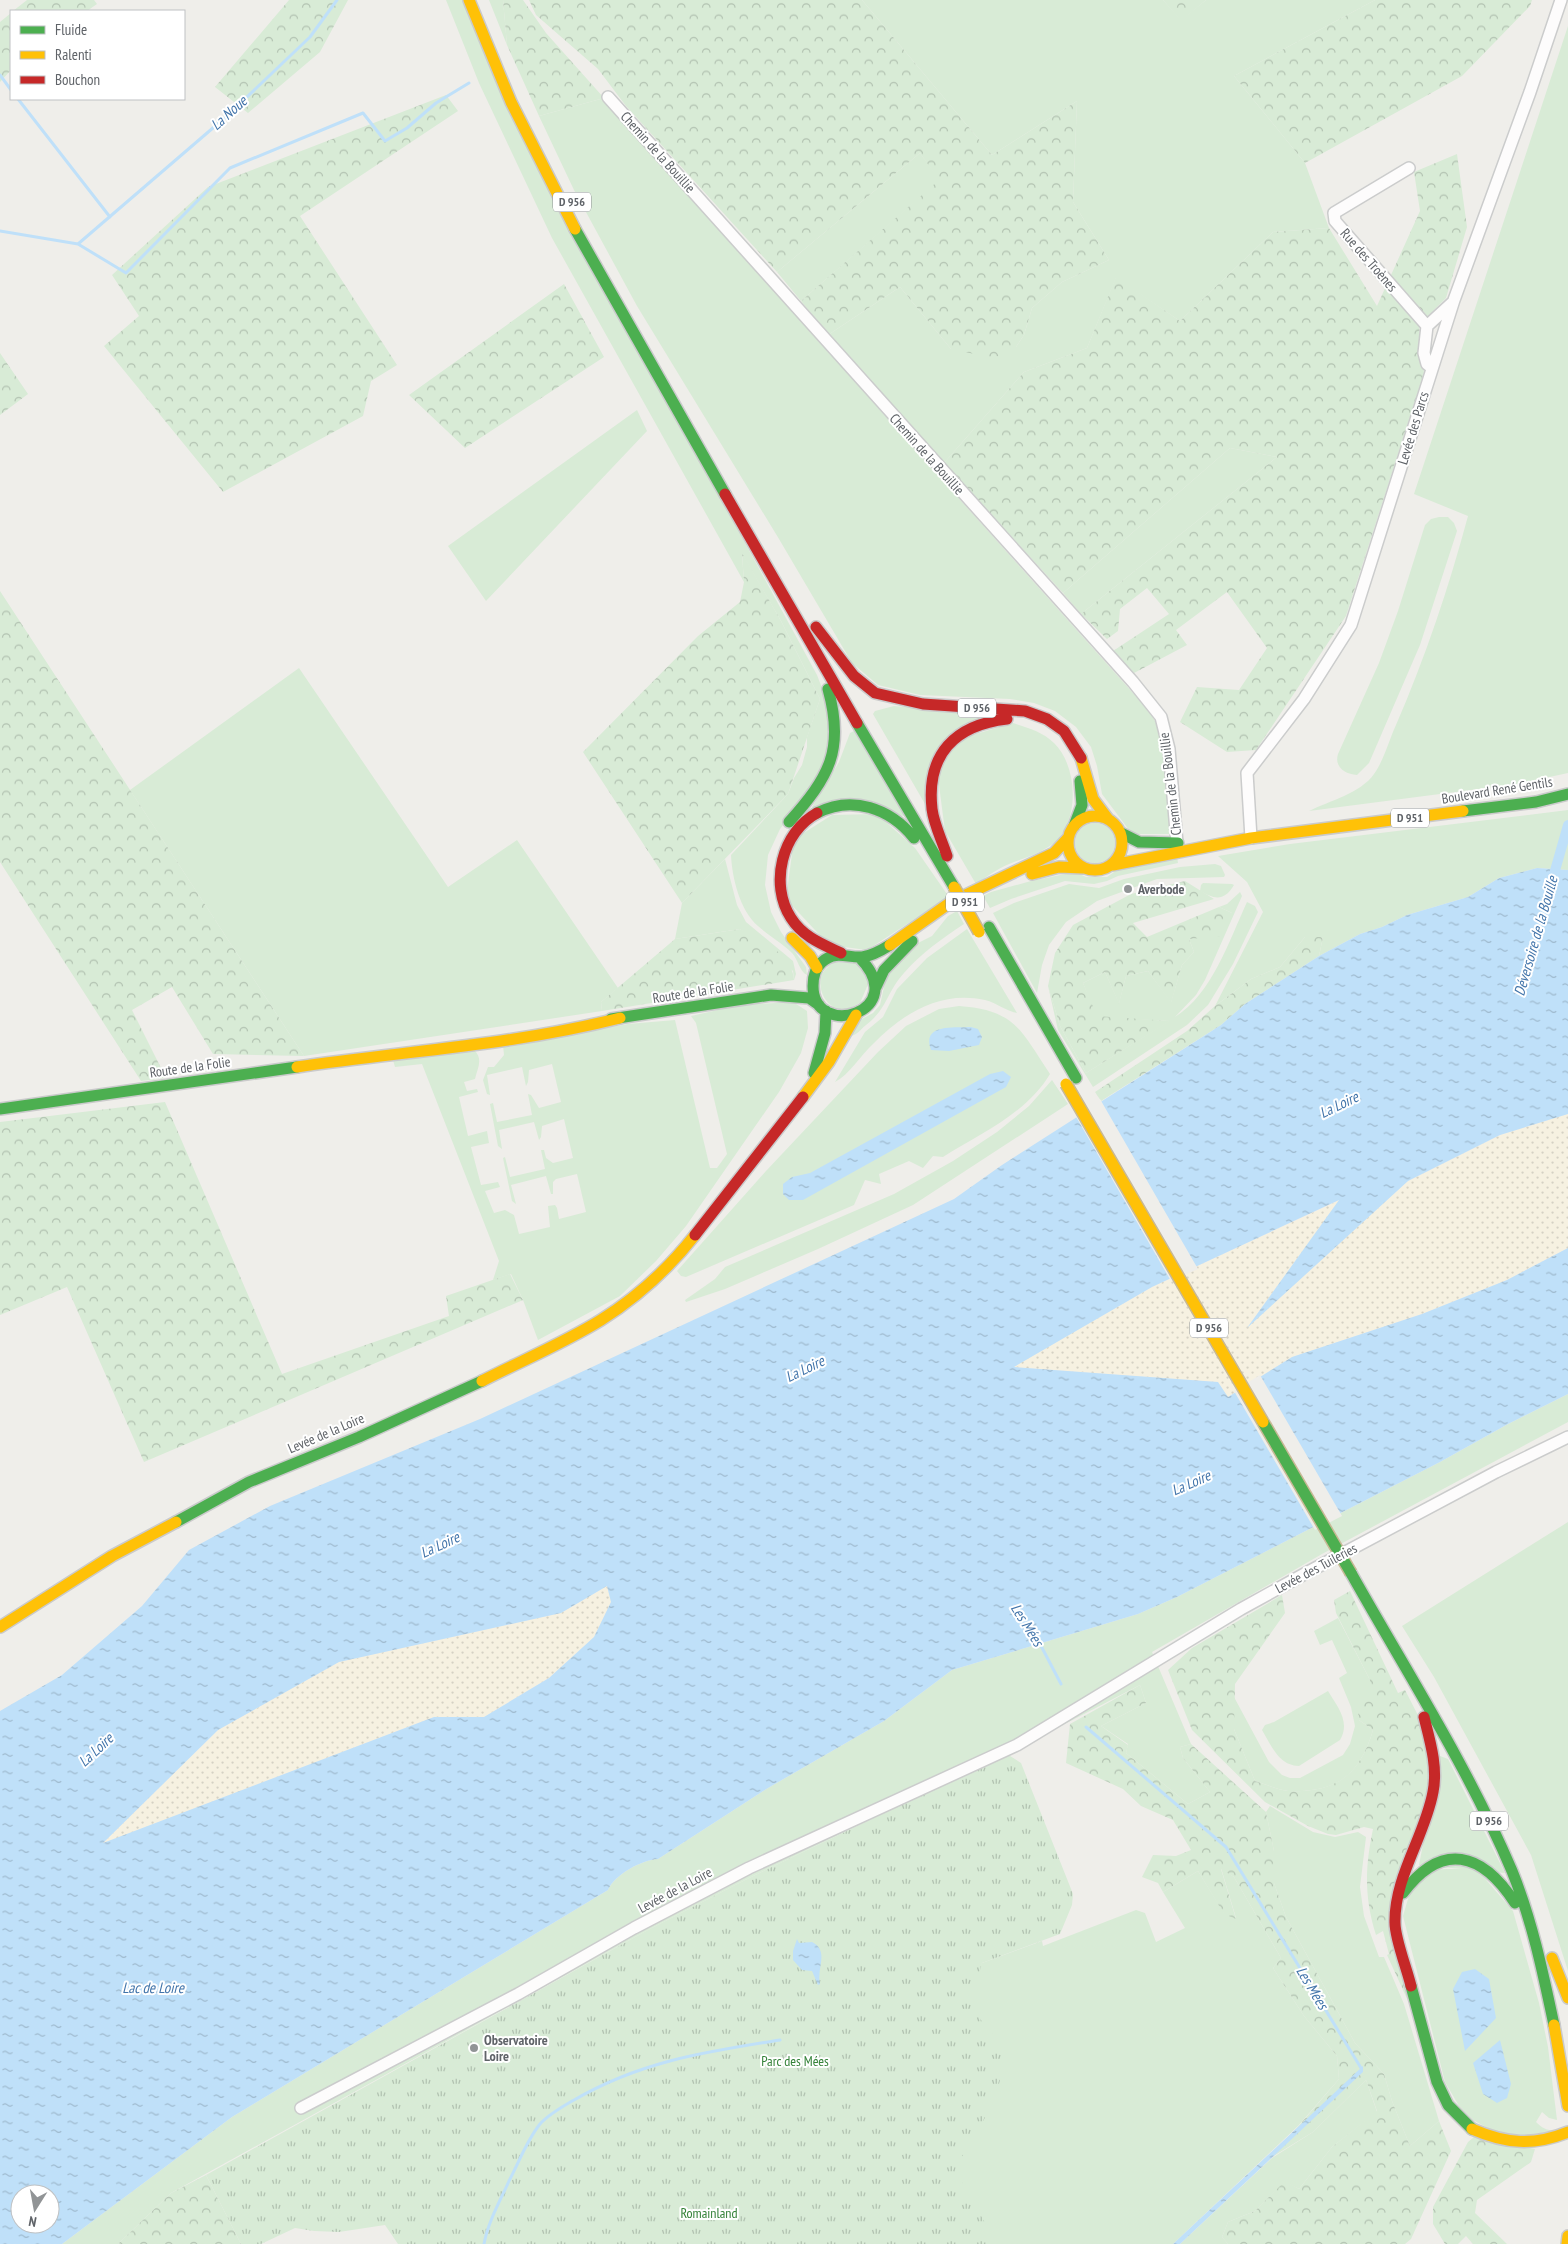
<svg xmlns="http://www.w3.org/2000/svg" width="1568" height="2244" font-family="'PT Sans Narrow',sans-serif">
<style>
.grass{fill:#d8ebd6}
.forest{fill:url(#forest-crowns)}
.sand{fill:url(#sand-dots)}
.park{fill:url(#park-tufts)}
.water{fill:url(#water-ripples);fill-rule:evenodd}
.pier{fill:#efeeea}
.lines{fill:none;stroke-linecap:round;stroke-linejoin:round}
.stream{stroke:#bfe0f9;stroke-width:3}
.canal{stroke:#bfe0f9;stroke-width:10}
.street-casing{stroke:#cbcccc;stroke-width:14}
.fast-casing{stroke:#cacacb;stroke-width:14}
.slow-casing{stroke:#cacacb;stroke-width:14}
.jam-casing{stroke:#cacacb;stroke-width:14}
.street{stroke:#fdfcfc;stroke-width:11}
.fast{stroke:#4caf50;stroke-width:11}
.slow{stroke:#ffc107;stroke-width:11}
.jam{stroke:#c62828;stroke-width:11}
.fast-bridge-casing{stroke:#c8b996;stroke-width:14;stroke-linecap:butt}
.slow-bridge-casing{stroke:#c8b996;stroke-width:14;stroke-linecap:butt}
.fast-bridge{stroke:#4caf50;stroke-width:11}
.slow-bridge{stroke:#ffc107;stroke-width:11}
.poi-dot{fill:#919496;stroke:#fff;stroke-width:2}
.labels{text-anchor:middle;stroke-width:4;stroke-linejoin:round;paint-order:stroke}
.shield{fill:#fff;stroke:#8f9295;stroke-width:1}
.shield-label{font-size:12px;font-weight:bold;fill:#5f6368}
.street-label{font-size:14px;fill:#5f6368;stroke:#fff}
.poi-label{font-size:14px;font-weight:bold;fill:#5f6368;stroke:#fff;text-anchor:start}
.park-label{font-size:14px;fill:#348238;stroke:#fff}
.water-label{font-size:15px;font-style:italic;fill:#4174aa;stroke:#fff}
</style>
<defs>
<pattern id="forest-crowns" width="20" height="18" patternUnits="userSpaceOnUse" patternTransform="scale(1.25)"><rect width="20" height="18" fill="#d8ebd6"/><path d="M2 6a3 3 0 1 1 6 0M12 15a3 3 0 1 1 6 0" fill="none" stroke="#b2c2b1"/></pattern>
<pattern id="sand-dots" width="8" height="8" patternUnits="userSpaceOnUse" patternTransform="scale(1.25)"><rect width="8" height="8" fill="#f6f1e1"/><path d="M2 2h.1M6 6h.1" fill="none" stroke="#d5d1c4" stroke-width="1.8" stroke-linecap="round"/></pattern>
<pattern id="park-tufts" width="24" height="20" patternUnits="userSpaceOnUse" patternTransform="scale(1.25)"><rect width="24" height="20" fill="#d8ebd6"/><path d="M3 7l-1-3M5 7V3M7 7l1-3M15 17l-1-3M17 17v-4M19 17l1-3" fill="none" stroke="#b2c2b1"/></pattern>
<pattern id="water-ripples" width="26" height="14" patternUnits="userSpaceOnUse" patternTransform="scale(1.25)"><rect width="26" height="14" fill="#bfe0f9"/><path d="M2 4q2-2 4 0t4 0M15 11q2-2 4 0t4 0" fill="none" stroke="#9eb9cd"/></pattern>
</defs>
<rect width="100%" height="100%" fill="#efeeea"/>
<!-- grass -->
<path class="grass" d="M446 0H463L720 497 817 675 829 706 828 758 800 803 780 829 768 855 765 885 771 912 781 932 806 967 807 975C799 971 798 959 792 953 781 942 769 936 758 926 740 911 732 878 731 855L788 794 794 778 802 765 807 747V737L820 699 781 621 742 554 744 582 552 238 479 83Z
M489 0H503L507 45Z
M862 0H1163L1181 20 1206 0H1375L1234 76 1305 163 1329 228 1273 232 1180 321 1116 278 1087 348 1024 372 944 463 828 335 900 287 951 349 1016 347 1024 335 1032 308 1062 282 1109 260 1073 202 1077 101 992 155Z
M1568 26V773L1517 784 1309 811C1329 801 1361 793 1374 774 1384 760 1389 740 1396 725 1425 658 1449 587 1468 516L1414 494Z
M604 98 895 427 1150 712 1162 734 1172 834H1132L1102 794 1097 766 1091 747 1076 727 1055 711 1034 703 1010 699 920 695 878 685 852 663 779 539 637 306 574 190 539 116Z
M920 153 940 180 801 301 777 272Z
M637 410 647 431 486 601 448 546Z
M1230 448 1277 457 1081 614 1063 593Z
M1439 517H1448L1454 523 1457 531 1420 645 1369 763 1357 775C1345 774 1334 767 1338 754L1379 663 1398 611 1425 525 1431 519Z
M299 668 448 887 517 840 618 988 601 1002 602 1011 304 1056 130 790Z
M894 706 998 714 955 732 925 804 873 714 875 711Z
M1013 723C1028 728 1043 732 1054 743 1078 766 1080 821 1054 843 1040 854 1024 858 1009 864 997 869 986 877 976 884L945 831 937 770 959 739Z
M854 731 905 816 812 807 839 762 850 733Z
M1568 810V870L1537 868 1499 878 1468 897 1407 915 1382 927 1360 934 1319 956 1323 937H1305L1280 967 1251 979 1215 1006 1263 912 1247 882 1218 856 1290 844Z
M877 814 915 848 949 897 867 950 829 945 786 899 793 846 802 834 832 815Z
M1075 843a20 20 0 1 1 40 0a20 20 0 1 1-40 0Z
M1177 856 1178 863 1118 876 1107 881 1094 884 1065 881 1011 899 990 908 983 896 991 892 1031 881 1075 872 1086 877H1107L1117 870Z
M725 859 737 905 746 922 793 961 796 974 794 980 793 971 740 929 675 939 682 903Z
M1215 864 1221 866 1225 875 1224 877 1157 879 1097 901 1066 922 1049 945 1042 965 1037 993 993 913 1014 903 1069 884 1099 888 1124 879 1180 867Z
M1203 883 1232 884 1234 885C1224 902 1214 899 1200 891L1201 885Z
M1240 892 1242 896 1205 980 1196 995 1175 1017C1212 994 1229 941 1247 902L1255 906 1258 912 1233 964 1208 1005 1187 1025 1093 1087 1058 1030 1048 986 1060 1026 1086 1073 1169 1021 1096 1017 1083 983 1105 972 1119 1003 1126 976 1148 971 1171 1002 1182 965 1194 952 1189 939 1232 913 1219 907 1227 904Z
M957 911 964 924C943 938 921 953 904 973 886 993 888 1008 866 1025 860 1030 858 1034 851 1036L860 1020 873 1013 880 1005 886 978 914 945 932 936 948 916Z
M967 929 1017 1013C1006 1011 997 1003 985 1000 941 990 903 1013 873 1044 861 1055 849 1075 835 1082L865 1032 883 1017 897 989 927 958Z
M834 962 856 963 869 982 860 1003C856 1005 850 1008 845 1009 827 1011 816 989 822 974 824 970 830 965 834 962Z
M793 1002 807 1011 808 1028 801 1053 779 1092 686 1226 656 1261 620 1296 538 1340 523 1300 511 1274 493 1280 499 1261 422 1064 395 1067 393 1060 474 1050C484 1059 477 1069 475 1079L464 1082 467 1091 477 1089 478 1092 459 1097 468 1136 487 1131 489 1143 471 1147 481 1185 498 1182 500 1187 485 1191 494 1213 505 1210 514 1215 519 1234 550 1227 548 1206 555 1205 557 1208 559 1219 586 1212 577 1174 556 1179 553 1182V1194H551L546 1176 511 1185 516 1204 512 1201 503 1158 505 1157 510 1177 545 1169 541 1150H544L546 1158 553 1163 573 1158 564 1119 542 1126 541 1137 539 1140 534 1122 499 1130 502 1149 498 1146 490 1104 493 1103 497 1122 532 1115 528 1094 531 1095 539 1108 561 1102 552 1064 529 1070 528 1082 526 1086 522 1067 487 1075 490 1095 487 1094 483 1080 488 1067H494L504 1055 503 1045 628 1024 675 1020 710 1168H717L727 1154 696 1023 691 1016 740 1005Z
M959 1006C1016 1010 1021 1031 1050 1074 1027 1113 980 1134 943 1157L933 1156 923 1168 909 1161 879 1174 881 1184 865 1180 854 1205 686 1277 681 1276 677 1271 766 1171 878 1052 906 1026 939 1009Z
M1052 1080 1068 1104 913 1205 818 1249 725 1289 686 1302 685 1300 715 1279 725 1267 894 1194 953 1161 997 1132 1029 1106Z
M1568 1394V1422L1322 1554 1152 1652 1191 1744 1180 1747 1183 1758 1210 1792 1188 1804 1126 1753 1128 1744 1101 1726 1146 1703 1140 1685 1007 1754 745 1880 646 1931 171 2193 118 2244H62L232 2117 608 1890C615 1874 642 1860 658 1859L768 1788 884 1721 952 1670 1138 1614 1177 1597 1440 1462 1508 1424Z
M1568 1522V1971L1531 1855 1434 1677 1402 1626Z
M1338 1618 1370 1680 1371 1698 1359 1720 1373 1730C1360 1775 1337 1793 1288 1791 1278 1790 1265 1784 1255 1781L1234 1729V1697L1269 1762 1282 1775 1290 1778H1300L1343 1755 1350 1744 1355 1726 1351 1707 1339 1678 1347 1673 1332 1640 1320 1645 1314 1631Z
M1328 1691C1337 1706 1351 1722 1340 1740L1299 1766C1279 1766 1271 1745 1262 1730L1265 1725 1274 1722Z
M1440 1756 1448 1759 1505 1873 1419 1865Z
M1270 1806 1313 1832 1335 1837 1358 1832 1366 1837 1360 1887 1364 1916 1379 1957H1384L1404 2004 1439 2121 1410 2146 1392 2101 1384 2074 1355 2043 1286 1917 1274 1883V1851L1266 1812Z
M1475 1867 1513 1911 1539 2003 1548 2047 1557 2120 1549 2118 1542 2112 1536 2122C1543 2129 1548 2131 1557 2130L1519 2137 1493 2131 1473 2120 1459 2106 1445 2082 1403 1916 1410 1892 1432 1870Z
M1221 1868 1234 1877 1281 1958 1273 1968 1304 2016 1337 2056 1339 2079 1298 2126 1173 2244H981L912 2234 976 2033 968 1986 982 1963 1042 1941 1043 1946 1136 1910 1145 1913 1156 1942 1185 1928 1163 1892 1198 1871 1224 1913 1236 1918Z
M1366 2080 1377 2112 1332 2147 1299 2189 1285 2182 1255 2211 1228 2222 1222 2237 1228 2244H1180L1272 2158 1313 2132Z"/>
<!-- forest -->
<path class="forest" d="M27 0H94L97 4 87 11H13Z
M289 0H348L320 52 248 113 215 87Z
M503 0H523L546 33 604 98 539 116 507 45Z
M529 0H862L992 155 1077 101 1073 202 1109 260 1062 282 1032 308 1024 335 1016 347 1002 356 988 357 951 349 900 287 828 335 801 301 939 180 920 153 777 272 626 106 598 69 536 15Z
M1163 0H1206L1181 21Z
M1375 0H1532L1530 6 1462 76 1305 163 1234 76Z
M11 13V70L0 82V22Z
M446 95 458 111 300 216 397 365 371 381 363 416 223 492 104 346 139 316 112 275 208 187Z
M1457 154 1467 227 1446 298 1419 325 1424 373 1346 616 1256 750 1227 752 1180 722 1197 687 1239 690 1267 648 1227 592 1176 630 1187 645 1134 673 1113 651 1169 614 1147 588 1120 609 1118 631 1107 639 1081 614 1277 457 1230 448 1063 593 944 463 1024 372 1087 348 1116 277 1180 321 1273 232 1329 228 1377 306 1420 211 1414 172Z
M564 284 604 357 465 448 409 395Z
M0 353 28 394 0 415Z
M742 553 781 621 820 699 788 794 682 903 583 752 698 636 740 602 744 582Z
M0 591 304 1056 213 1054 172 987 132 1010 166 1078 141 1081 0 862Z
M1185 881 1214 899 1133 923 1147 937 1219 907 1232 913 1223 936 1189 939 1194 952 1182 965 1171 1003 1148 971 1126 976 1119 1004 1105 972 1083 983 1097 1016 1170 1021 1086 1073 1060 1026 1048 986 1055 953 1073 925 1131 894Z
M740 929C759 939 793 954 794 980L602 1011 601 1002 675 939Z
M1305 937H1323L1319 956 1245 1004 1221 1025 1101 1101 1095 1092 1187 1031 1215 1006 1251 979 1280 967Z
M165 1102 282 1374 449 1316 446 1296 510 1274 523 1300 144 1462 67 1287 0 1315V1122Z
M1350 1591 1398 1693 1405 1690 1424 1727 1431 1792 1393 1889 1408 2001 1387 1955 1389 1954 1383 1931 1376 1935C1364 1897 1365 1867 1373 1829L1364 1827 1336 1835 1328 1834 1308 1826 1265 1802 1192 1730 1168 1670 1192 1648 1282 1595 1285 1613 1235 1684 1234 1729 1255 1781C1265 1784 1278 1790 1288 1791 1336 1793 1360 1775 1373 1730L1359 1720 1357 1703 1370 1698V1680L1336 1613 1334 1600Z
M1140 1685 1146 1703 1101 1726 1128 1745 1126 1753 1188 1804 1210 1792 1183 1758 1180 1747 1191 1744 1266 1812 1274 1851V1883L1286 1917 1355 2043 1384 2074 1392 2101 1410 2146 1439 2121 1451 2151 1411 2239 1405 2244H1228L1222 2237 1228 2222 1255 2211 1285 2181 1299 2189 1332 2147 1377 2111 1366 2080 1313 2132 1272 2157 1339 2079 1337 2056 1304 2016 1273 1968 1281 1958 1234 1877 1221 1869 1236 1919 1224 1914 1198 1871 1163 1892 1158 1883 1142 1877 1153 1855 1176 1856 1191 1850 1173 1820 1141 1806 1123 1789 1066 1763 1070 1724Z
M1474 2137 1535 2149 1531 2162 1477 2200 1475 2213 1507 2244H1473L1466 2236 1458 2244H1445L1433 2224V2207L1468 2142Z
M206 2175 241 2244H118L171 2193Z"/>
<!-- sand -->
<path class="sand" d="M1568 1114V1248L1507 1280 1422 1314 1292 1357 1228 1398 1217 1382 1013 1367 1152 1287 1340 1200 1249 1325 1408 1181 1500 1135Z
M607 1586 611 1602 594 1637 549 1678 484 1717H434L102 1844 218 1730 339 1662 561 1613Z"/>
<!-- park -->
<path class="park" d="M1007 1754 1021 1763 1073 1894 1072 1905 1060 1934 982 1963C973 1997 965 2004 991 2032 995 2037 1000 2041 1001 2048 1008 2097 975 2129 955 2170L997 2244H398L385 2225 339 2232 314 2231 295 2228 261 2244H241L206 2175 646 1931 745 1880Z"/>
<!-- water -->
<path class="water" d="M1537 868 1568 870V1114L1500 1135 1408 1181 1247 1328 1339 1200 1152 1287 1014 1367 1218 1382 1228 1397 1292 1357 1422 1314 1507 1280 1568 1248V1394L1508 1424 1440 1462 1177 1597 1138 1614 952 1670 884 1721 768 1788 658 1859C642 1860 615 1874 608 1890L232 2117 62 2244H0V1711L62 1675 142 1606 189 1550 270 1506 480 1419 954 1199 1002 1165 1221 1025 1245 1004 1319 956 1360 934 1382 927 1407 915 1468 897 1499 878ZM607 1586 611 1602 594 1637 549 1678 484 1717H434L103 1843 218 1730 339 1662 561 1613ZM20 2194H50V2224H20Z
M971 1027 978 1029 982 1037 979 1045 949 1051 931 1050C921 1023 955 1028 971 1027Z
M1003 1071 1011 1077 1006 1087 803 1200H789L783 1194V1184L792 1177 810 1173 990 1074Z
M797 1939 799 1943 812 1942C830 1951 816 1969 820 1984L818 1985 812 1971 802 1970 793 1960V1951Z
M1475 1969 1489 1979 1496 2018 1465 2051 1453 1989 1462 1972Z
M1500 2040 1511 2084 1507 2098 1497 2103 1483 2094 1473 2063Z
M1363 2066V2072L1180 2244H1173Z"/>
<!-- pier -->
<path class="pier" d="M1100 1099 1198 1269 1171 1281 1075 1115Z
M1260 1375 1342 1516 1315 1530 1234 1391Z"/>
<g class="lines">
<!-- stream -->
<path class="stream" d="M0 75 11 90
M18 99 110 217
M0 231 78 244 228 115 310 37 337 0
M78 244 126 273 230 168 363 113 385 141 407 128 436 103 469 83
M1039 1642 1061 1684
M1086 1727 1226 1847 1361 2068
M484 2244C488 2222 500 2201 509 2181 519 2162 527 2140 540 2124 549 2114 562 2107 574 2100 641 2061 705 2052 780 2040"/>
<!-- canal -->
<path class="canal" d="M1552 881 1568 825"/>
<defs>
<path id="street" d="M608 97 1133 682 1161 717 1169 749 1177 843
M1409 168 1334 213 1335 221 1427 326 1424 353 1427 364 1432 368
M1427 326 1452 303
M1251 838 1247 773 1304 699 1351 625 1454 300 1530 92 1561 0
M301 2108 518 1994 634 1928 749 1868 1017 1745 1241 1609 1308 1572 1496 1472 1568 1437"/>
<path id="fast" d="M575 229 725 494
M857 723 954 887
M1463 811 1536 802 1568 794
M817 813C852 795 890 808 914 838
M789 822C829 777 845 750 828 689
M1074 826 1082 805 1080 781
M1121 833 1139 842 1178 843
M989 927 1076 1078
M859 957C913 1012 813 1041 813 986 813 977 815 968 822 962 836 950 847 958 862 957 872 956 882 950 890 945
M876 987 884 970 912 941
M611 1019 771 995 809 998 819 1005
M814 1073 825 1033 826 1011
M0 1109 297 1067
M176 1522 249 1482 359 1437 482 1381
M1351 1573C1406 1671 1468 1767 1512 1871 1532 1920 1543 1973 1554 2025
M1403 1893C1442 1841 1482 1852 1515 1903
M1411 1986 1437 2082 1448 2105 1472 2129"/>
<path id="slow" d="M469 0 511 102 575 229
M1081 758 1093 799 1108 819
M1068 843a27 27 0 1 1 54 0a27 27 0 1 1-54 0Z
M1113 865 1251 838 1463 811
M1032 874 1059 867 1083 868
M792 938 810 956 817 968
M890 945 951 902 1054 853 1068 838
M297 1067C405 1051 514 1045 620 1018
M803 1097 829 1062 856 1015
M482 1381C521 1361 564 1343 601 1320 636 1298 669 1268 695 1235
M0 1627 112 1556 176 1522
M1552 1958 1568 1998
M1554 2025 1568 2106
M1472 2129C1506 2144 1534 2146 1568 2132
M1567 2244 1568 2236"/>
<path id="jam" d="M725 494 857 723
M816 627 854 676 875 693 923 704 1025 711 1047 719 1064 731 1081 758
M817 813C782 832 769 884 791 918 803 937 822 944 841 953
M947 856C942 840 934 825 932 809 926 754 955 725 1007 719
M695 1235 803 1097
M1411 1986C1407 1969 1395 1939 1395 1923 1394 1877 1425 1836 1433 1792 1438 1767 1430 1741 1424 1717"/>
</defs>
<!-- street casing -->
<use href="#street" class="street-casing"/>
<!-- fast casing -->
<use href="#fast" class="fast-casing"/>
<!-- slow casing -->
<use href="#slow" class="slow-casing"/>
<!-- jam casing -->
<use href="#jam" class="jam-casing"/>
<!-- street -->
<use href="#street" class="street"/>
<!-- fast -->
<use href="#fast" class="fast"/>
<!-- slow -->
<use href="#slow" class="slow"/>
<!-- jam -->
<use href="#jam" class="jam"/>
<defs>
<path id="fast-bridge" d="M1263 1422 1351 1573"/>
<path id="slow-bridge" d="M954 887 979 932
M1066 1084 1263 1422"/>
</defs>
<!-- fast-bridge casing -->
<use href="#fast-bridge" class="fast-bridge-casing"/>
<!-- slow-bridge casing -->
<use href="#slow-bridge" class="slow-bridge-casing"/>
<!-- fast-bridge -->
<use href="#fast-bridge" class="fast-bridge"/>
<!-- slow-bridge -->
<use href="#slow-bridge" class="slow-bridge"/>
</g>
<!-- markers -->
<g class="poi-dot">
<circle cx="1128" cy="889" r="5"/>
<circle cx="474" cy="2048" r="5"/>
</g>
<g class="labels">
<!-- shield labels -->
<g class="shield">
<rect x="553" y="192.5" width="38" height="19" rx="4"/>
<rect x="958" y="698.5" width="38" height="19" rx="4"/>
<rect x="1391" y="808.5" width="38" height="19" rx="4"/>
<rect x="946" y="892.5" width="38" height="19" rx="4"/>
<rect x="1190" y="1318.5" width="38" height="19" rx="4"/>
<rect x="1470" y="1811.5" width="38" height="19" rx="4"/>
</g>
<g class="shield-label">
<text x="572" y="206">D 956</text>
<text x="977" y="712">D 956</text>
<text x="1410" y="822">D 951</text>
<text x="965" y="906">D 951</text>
<text x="1209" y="1332">D 956</text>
<text x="1489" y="1825">D 956</text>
</g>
<!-- street labels -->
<g class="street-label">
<text transform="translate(658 152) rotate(48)" y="5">Chemin de la Bouillie</text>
<text transform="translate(1369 260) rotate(49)" y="5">Rue des Troènes</text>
<text transform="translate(1413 428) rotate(-73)" y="5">Levée des Parcs</text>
<text transform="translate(927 454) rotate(48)" y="5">Chemin de la Bouillie</text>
<text transform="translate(1170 784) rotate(-97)" y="5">Chemin de la Bouillie</text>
<text transform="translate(1497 790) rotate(-9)" y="5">Boulevard René Gentils</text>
<text transform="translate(693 992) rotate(-9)" y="5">Route de la Folie</text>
<text transform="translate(190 1067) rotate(-8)" y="5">Route de la Folie</text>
<text transform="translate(326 1433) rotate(-23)" y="5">Levée de la Loire</text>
<text transform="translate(1316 1568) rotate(-28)" y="5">Levée des Tuileries</text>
<text transform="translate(675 1890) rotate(-28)" y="5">Levée de la Loire</text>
</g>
<!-- poi labels -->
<g class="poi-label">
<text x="1138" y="894">Averbode</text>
<text x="484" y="2045">Observatoire<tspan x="484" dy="16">Loire</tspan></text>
</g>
<!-- park labels -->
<g class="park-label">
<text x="795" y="2066">Parc des Mées</text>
<text x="709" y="2218">Romainland</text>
</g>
<!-- water labels -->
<g class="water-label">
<text transform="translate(229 113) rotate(-42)" y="5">La Noue</text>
<text transform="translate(1536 936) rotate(-74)" y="5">Déversoire de la Bouille</text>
<text transform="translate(1339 1105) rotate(-26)" y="5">La Loire</text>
<text transform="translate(805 1369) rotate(-26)" y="5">La Loire</text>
<text transform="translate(1191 1483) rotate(-24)" y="5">La Loire</text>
<text transform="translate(440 1545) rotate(-25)" y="5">La Loire</text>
<text transform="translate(1027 1625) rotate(58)" y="5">Les Mées</text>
<text transform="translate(96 1750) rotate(-43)" y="5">La Loire</text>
<text x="153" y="1993">Lac de Loire</text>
<text transform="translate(1312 1988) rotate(59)" y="5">Les Mées</text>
</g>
</g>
<!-- legend -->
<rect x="10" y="10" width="175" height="90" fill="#ffffff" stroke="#bfc1c3"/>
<rect x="20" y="26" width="25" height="8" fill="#4caf50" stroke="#bfc1c3"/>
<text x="55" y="35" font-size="15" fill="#5f6368">Fluide</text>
<rect x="20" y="51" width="25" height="8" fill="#ffc107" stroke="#bfc1c3"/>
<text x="55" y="60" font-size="15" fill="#5f6368">Ralenti</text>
<rect x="20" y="76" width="25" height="8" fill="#c62828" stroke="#bfc1c3"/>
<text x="55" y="85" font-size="15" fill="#5f6368">Bouchon</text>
<!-- north arrow -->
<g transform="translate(35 2209) rotate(191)"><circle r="24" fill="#ffffff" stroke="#bfc1c3"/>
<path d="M0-4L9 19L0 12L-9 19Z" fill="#919496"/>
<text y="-8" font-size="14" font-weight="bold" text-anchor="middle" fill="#5f6368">N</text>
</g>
</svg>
